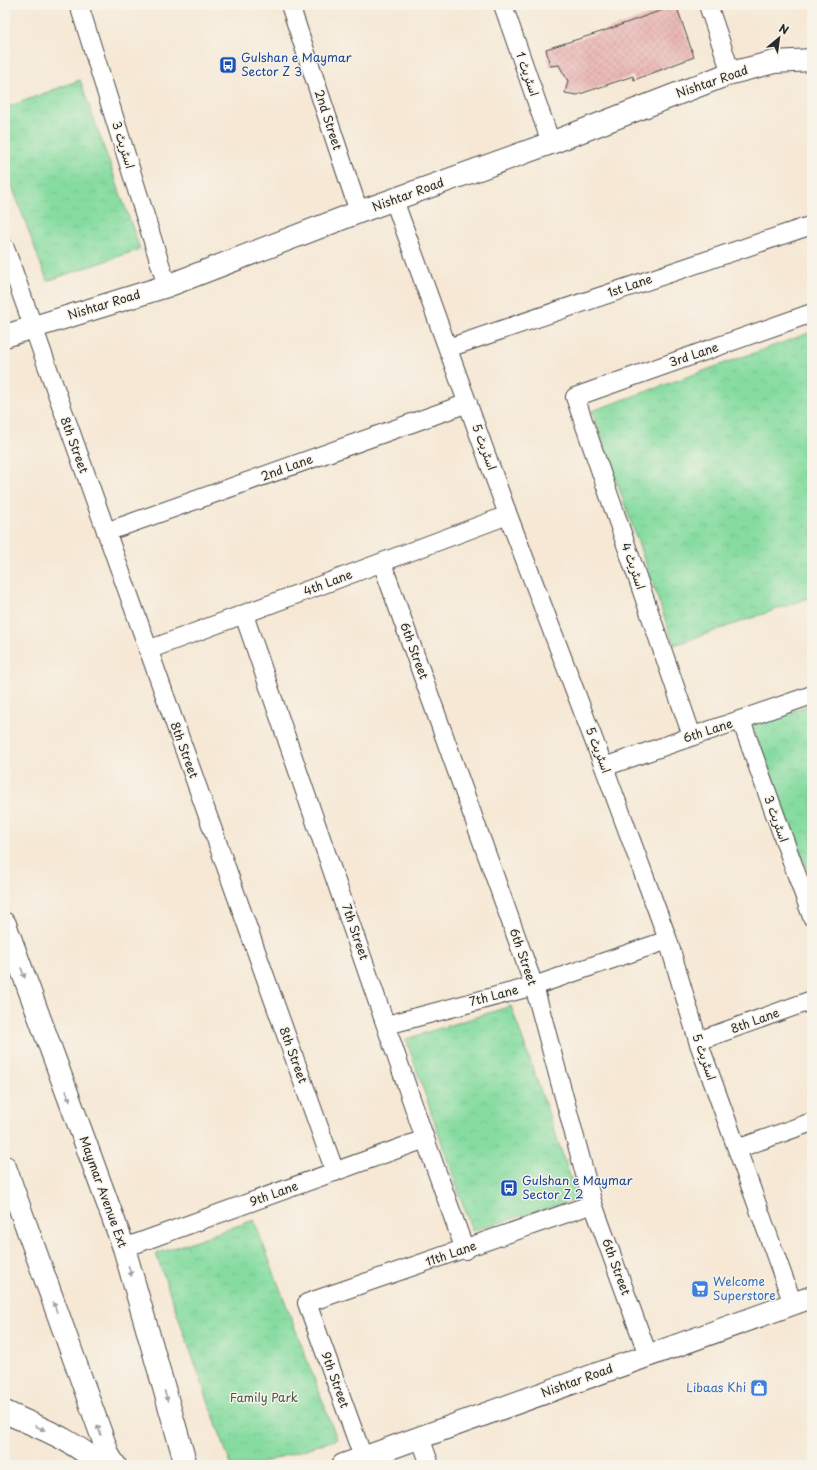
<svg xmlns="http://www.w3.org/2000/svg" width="817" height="1470" font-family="'Playpen Sans','Playpen Sans Arabic',sans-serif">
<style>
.park{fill:url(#park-crowns);stroke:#588466}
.building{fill:url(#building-cross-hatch)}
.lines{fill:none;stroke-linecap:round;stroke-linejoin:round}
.street-casing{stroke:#494744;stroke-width:20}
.secondary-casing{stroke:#494744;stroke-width:24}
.street{stroke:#fff;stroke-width:18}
.secondary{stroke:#fff;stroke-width:22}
.oneway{fill:#a0a0a0}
.labels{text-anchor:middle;stroke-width:3;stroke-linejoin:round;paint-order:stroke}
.transit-label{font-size:12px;fill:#164399;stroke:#f7f3e8;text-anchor:start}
.street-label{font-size:12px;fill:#2b2b2b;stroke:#f7f3e8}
.shop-label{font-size:12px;fill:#366cbe;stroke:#f7f3e8;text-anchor:start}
.park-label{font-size:12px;fill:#425748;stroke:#f7f3e8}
</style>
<defs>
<pattern id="park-crowns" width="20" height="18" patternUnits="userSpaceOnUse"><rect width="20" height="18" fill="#86dca0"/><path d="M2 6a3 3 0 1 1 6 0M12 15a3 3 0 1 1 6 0" fill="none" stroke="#74bd8a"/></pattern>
<pattern id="building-cross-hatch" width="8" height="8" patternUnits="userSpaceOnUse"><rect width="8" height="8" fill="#e9b4b2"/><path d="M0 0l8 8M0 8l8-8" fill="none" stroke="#c89b99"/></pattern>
</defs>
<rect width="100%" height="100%" fill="#f7f3e8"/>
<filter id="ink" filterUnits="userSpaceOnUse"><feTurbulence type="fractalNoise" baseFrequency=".025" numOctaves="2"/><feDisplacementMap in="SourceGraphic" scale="8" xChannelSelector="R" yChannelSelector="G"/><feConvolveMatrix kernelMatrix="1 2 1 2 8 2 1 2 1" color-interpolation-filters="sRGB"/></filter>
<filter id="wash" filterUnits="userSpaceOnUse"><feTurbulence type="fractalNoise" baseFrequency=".012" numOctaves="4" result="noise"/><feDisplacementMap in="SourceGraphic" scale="16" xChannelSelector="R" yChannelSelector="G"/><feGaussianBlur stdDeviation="0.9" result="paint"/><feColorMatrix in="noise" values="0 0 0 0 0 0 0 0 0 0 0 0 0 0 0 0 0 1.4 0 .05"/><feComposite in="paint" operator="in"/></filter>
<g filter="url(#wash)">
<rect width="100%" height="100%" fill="#f6e8d5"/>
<!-- park -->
<path class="park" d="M80 80 140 249 47 281 5 167V108Z
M812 332V597L674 645 592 411Z
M812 704V882L752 725Z
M511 1006 578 1199 472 1231 406 1039Z
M254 1220 337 1439 255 1465H231L156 1254Z"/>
<g id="blocks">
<!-- building -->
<path class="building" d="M676 5 694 57 634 80 633 76 577 95 565 93 568 81 559 65 550 66 546 49 601 32Z"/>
</g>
</g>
<g filter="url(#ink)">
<use href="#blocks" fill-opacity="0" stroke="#494744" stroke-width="1"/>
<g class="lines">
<defs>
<path id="street" d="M79 5 167 286
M290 5 359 212
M503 5 551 143
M708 5 731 73
M394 200 508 515 604 767 668 940 698 1041 793 1304
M5 248 335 1172
M448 348 812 225
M106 532 468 403
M382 563 534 986 593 1204 648 1355
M244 615 425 1139 465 1250
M148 650 508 515
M741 720 812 917
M692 736 575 397 812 313
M604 767 812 695
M387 1025 534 986 668 940
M698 1041 812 1000
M737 1149 812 1122
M124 1248 425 1139
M420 1437 430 1465
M363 1457 307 1303 593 1204"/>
<path id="secondary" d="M5 336 167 286 359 212 551 143 731 73 774 62 812 60
M5 924 124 1248 186 1465
M5 1167 109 1456 115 1465
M5 1412C33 1425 79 1442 99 1465
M343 1465 812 1297"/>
</defs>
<!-- street casing -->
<use href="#street" class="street-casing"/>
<!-- secondary casing -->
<use href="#secondary" class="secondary-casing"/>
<!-- street -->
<use href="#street" class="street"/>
<!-- secondary -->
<use href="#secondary" class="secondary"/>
</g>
<!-- one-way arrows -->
<defs><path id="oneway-solid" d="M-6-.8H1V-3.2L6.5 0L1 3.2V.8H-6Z"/></defs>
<g class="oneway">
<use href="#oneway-solid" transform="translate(23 973) rotate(70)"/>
<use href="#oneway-solid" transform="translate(68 1096) rotate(70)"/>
<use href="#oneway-solid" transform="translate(130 1271) rotate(74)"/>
<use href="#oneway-solid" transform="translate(55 1307) rotate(-110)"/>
<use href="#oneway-solid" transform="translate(166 1396) rotate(74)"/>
<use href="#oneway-solid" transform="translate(40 1428) rotate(25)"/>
<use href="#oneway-solid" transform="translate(99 1430) rotate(-110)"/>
</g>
</g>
<!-- icons -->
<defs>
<symbol id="bus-square" viewBox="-11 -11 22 22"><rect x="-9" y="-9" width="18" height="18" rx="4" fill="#1a4fb4" stroke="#f7f3e8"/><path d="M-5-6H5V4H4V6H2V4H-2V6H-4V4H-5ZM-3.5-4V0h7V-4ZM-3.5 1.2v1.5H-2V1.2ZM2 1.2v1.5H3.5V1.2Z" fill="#fff"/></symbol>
<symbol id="supermarket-square" viewBox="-11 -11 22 22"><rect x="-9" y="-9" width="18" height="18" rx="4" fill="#3f7fe0" stroke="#f7f3e8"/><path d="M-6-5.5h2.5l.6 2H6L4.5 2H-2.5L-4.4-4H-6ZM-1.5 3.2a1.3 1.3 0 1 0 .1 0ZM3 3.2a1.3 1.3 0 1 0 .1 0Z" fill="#fff"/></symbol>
<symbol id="shop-square" viewBox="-11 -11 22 22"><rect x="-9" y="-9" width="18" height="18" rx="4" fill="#3f7fe0" stroke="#f7f3e8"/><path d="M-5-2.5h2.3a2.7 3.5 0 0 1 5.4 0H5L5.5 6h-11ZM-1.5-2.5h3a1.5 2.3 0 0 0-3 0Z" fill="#fff"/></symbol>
</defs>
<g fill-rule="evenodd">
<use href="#bus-square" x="218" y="55" width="20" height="20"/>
<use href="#bus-square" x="499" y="1178" width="20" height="20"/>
<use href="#supermarket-square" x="690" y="1279" width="20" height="20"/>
<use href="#shop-square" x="749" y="1378" width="20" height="20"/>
</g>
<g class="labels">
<!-- transit labels -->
<g class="transit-label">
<text x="241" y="62">Gulshan e Maymar<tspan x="241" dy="14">Sector Z 3</tspan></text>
<text x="522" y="1185">Gulshan e Maymar<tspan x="522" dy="14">Sector Z 2</tspan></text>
</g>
<!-- street labels -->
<g class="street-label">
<text transform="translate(527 74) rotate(71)" y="4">اسٹریٹ 1</text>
<text transform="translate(712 82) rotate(-19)" y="4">Nishtar Road</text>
<text transform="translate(328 120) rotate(72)" y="4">2nd Street</text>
<text transform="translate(123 145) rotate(73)" y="4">اسٹریٹ 3</text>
<text transform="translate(408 195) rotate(-20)" y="4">Nishtar Road</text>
<text transform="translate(630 286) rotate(-19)" y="4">1st Lane</text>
<text transform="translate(104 305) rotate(-17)" y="4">Nishtar Road</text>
<text transform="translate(694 355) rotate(-19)" y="4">3rd Lane</text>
<text transform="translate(74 445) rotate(70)" y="4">8th Street</text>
<text transform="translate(484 447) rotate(70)" y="4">اسٹریٹ 5</text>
<text transform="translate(287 468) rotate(-20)" y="4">2nd Lane</text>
<text transform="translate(633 566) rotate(71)" y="4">اسٹریٹ 4</text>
<text transform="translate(328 583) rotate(-21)" y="4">4th Lane</text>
<text transform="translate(414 651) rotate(70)" y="4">6th Street</text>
<text transform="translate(708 731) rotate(-18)" y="4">6th Lane</text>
<text transform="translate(184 750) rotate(70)" y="4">8th Street</text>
<text transform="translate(598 750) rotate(69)" y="4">اسٹریٹ 5</text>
<text transform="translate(776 819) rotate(70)" y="4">اسٹریٹ 3</text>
<text transform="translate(355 932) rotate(71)" y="4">7th Street</text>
<text transform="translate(523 957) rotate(71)" y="4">6th Street</text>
<text transform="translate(494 996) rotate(-15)" y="4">7th Lane</text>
<text transform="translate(755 1021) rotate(-20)" y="4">8th Lane</text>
<text transform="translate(293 1055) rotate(70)" y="4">8th Street</text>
<text transform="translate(704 1057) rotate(71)" y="4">اسٹریٹ 5</text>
<text transform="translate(103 1192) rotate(70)" y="4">Maymar Avenue Ext</text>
<text transform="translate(274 1194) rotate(-20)" y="4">9th Lane</text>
<text transform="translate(451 1254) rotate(-19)" y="4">11th Lane</text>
<text transform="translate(616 1267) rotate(70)" y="4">6th Street</text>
<text transform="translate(335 1380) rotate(70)" y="4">9th Street</text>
<text transform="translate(577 1381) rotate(-20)" y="4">Nishtar Road</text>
</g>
<!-- shop labels -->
<g class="shop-label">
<text x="713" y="1286">Welcome<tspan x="713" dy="14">Superstore</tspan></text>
<text x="746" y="1392" text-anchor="end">Libaas Khi</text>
</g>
<!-- park labels -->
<g class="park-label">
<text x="264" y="1402">Family Park</text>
</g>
</g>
<!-- margin -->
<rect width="817" height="1470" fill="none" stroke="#f7f3e8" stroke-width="20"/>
<!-- north arrow -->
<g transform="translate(779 38) rotate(29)" stroke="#f7f3e8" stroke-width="3" paint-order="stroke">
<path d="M0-3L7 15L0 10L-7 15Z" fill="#2b2b2b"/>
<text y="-6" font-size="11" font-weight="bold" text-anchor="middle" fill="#2b2b2b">N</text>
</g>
</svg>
